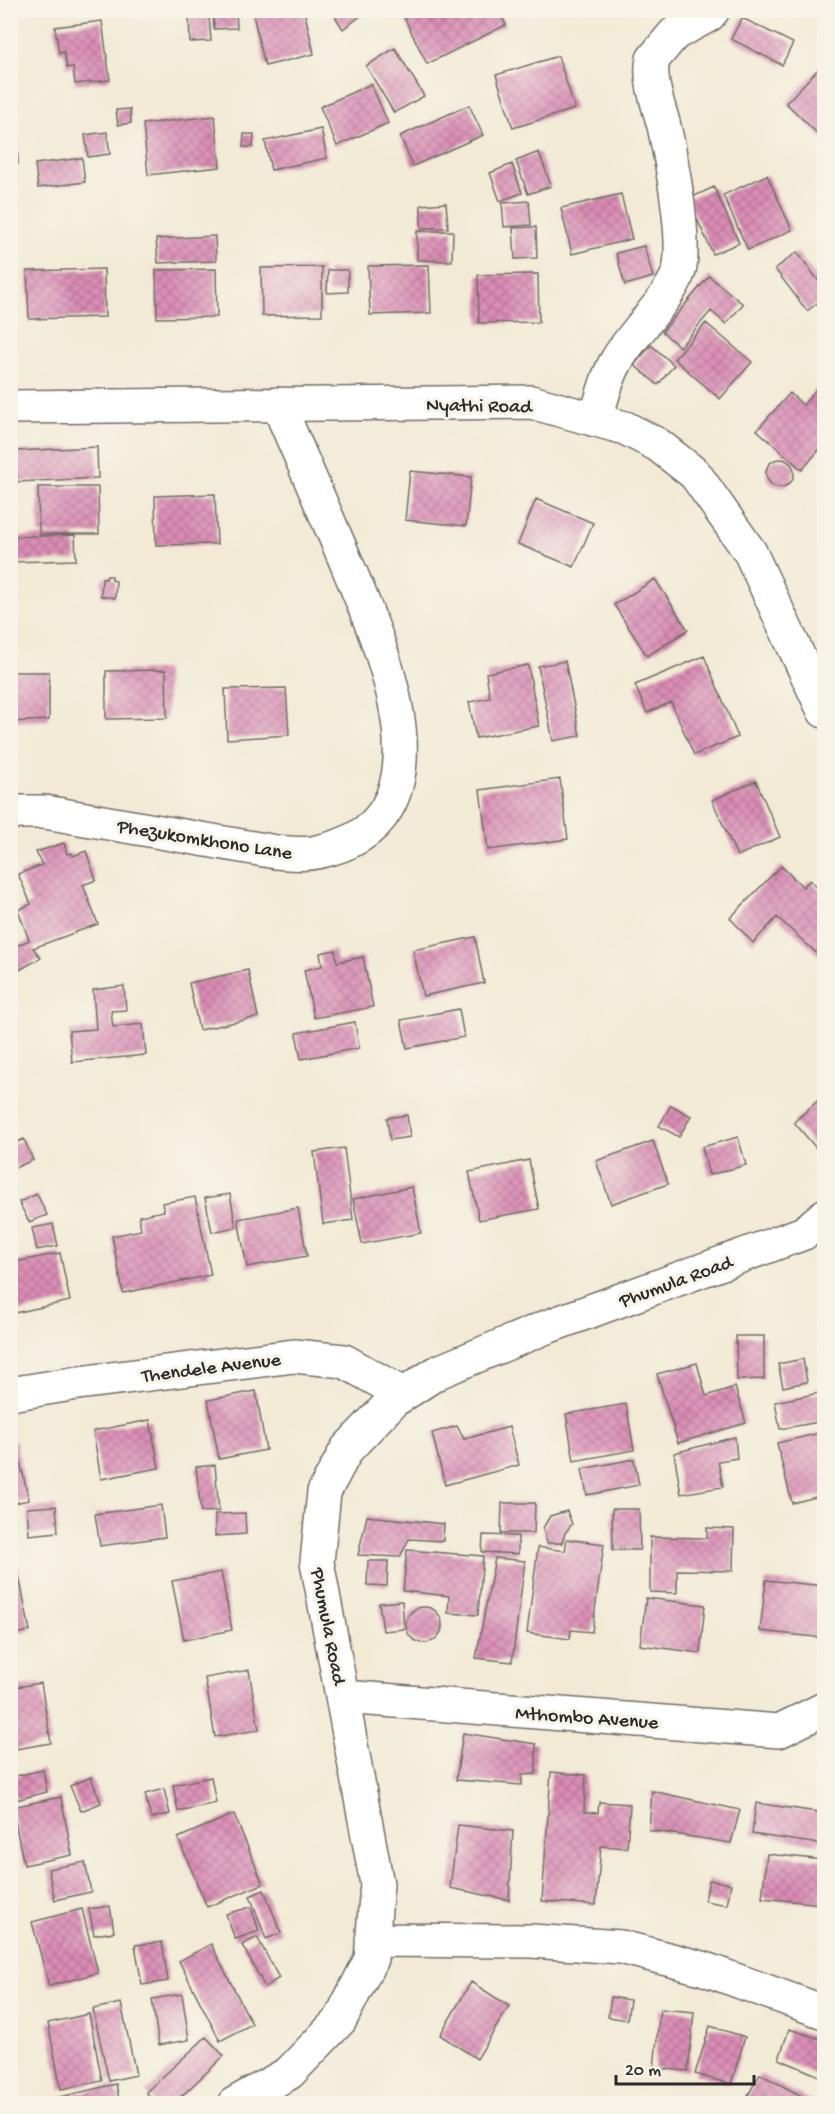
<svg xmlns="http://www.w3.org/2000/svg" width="835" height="2114" font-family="'Gochi Hand',sans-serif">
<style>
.building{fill:url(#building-cross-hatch)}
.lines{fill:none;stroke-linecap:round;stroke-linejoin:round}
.minor-casing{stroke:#716e66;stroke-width:36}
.minor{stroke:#fff;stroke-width:33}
.labels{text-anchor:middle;stroke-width:6;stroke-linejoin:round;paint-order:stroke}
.street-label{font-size:20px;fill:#2b2b2b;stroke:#f7f3e8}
</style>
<defs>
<pattern id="building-cross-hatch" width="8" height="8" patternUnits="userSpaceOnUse" patternTransform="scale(1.5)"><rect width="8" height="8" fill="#db8db6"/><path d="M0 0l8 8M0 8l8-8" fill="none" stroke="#b27394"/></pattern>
</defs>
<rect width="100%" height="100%" fill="#f7f3e8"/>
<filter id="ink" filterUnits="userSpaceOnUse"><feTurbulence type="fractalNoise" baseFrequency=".0167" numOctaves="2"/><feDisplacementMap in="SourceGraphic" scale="12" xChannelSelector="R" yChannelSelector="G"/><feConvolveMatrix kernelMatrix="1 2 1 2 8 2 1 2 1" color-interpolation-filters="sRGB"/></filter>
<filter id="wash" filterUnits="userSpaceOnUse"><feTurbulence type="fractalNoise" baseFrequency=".008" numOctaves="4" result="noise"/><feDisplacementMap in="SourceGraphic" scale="24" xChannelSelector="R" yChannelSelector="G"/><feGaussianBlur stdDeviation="1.35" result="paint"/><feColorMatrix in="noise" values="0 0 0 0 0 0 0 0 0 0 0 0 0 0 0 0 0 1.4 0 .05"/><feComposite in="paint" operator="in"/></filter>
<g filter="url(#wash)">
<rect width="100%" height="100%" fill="#f2ead5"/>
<g id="blocks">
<!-- building -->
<path class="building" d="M213 10H236L237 28 214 29Z
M252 10H304L314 54 265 66Z
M331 10H359L362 15 343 29Z
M413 10H498L506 25 427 64 403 15Z
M209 16 211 41 190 42 189 17Z
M742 18 793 43 782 65 731 39Z
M102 21 110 80 75 84 73 67 67 68 64 52 59 53 55 27Z
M395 48 424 96 394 113 366 66Z
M558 56 575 109 513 128 496 75Z
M823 64 824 66V140L786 103Z
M371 84 388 123 337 146 320 107Z
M469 105 483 135 413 166 400 136Z
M130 109 131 123 118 125 116 110Z
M215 116 220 167 148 175 143 124Z
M321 129 327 158 271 170 265 141Z
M107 132 110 154 88 157 85 135Z
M244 134H254L253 147H243Z
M17 139 18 164H10V140Z
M539 152 551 186 528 194 516 161Z
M82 158 85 182 38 188 35 164Z
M512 164 522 193 500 201 490 173Z
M767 175 792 230 748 250 723 195Z
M714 187 739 243 713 254 688 199Z
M621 194 632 239 572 254 561 208Z
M529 201 531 225 504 227 502 203Z
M446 203 448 228H421V205Z
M536 227 537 258 515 259 513 228Z
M417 231H453L452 261 417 260Z
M215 236 216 261 158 263 156 239Z
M644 246 653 277 625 285 616 253Z
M797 252 824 288V298L807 311 775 269Z
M429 265 431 313 370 315 368 266Z
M322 267V315L262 316 261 268Z
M104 269 105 317 29 319 27 271Z
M216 269 217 317 157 318 156 270Z
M328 270H348V292L327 293Z
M538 274 539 322 479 323 478 275Z
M709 276 743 304 726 324 711 311 680 347 662 332Z
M706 323 752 362 720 399 674 359Z
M651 345 674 365 658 385 634 365Z
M822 382 824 444 802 470 757 430 790 393 803 405Z
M97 447 98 478 17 482 16 451Z
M766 473a14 14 0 1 1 28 0a14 14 0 1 1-28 0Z
M410 471 471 477 466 526 405 520Z
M38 487H98L99 534H39Z
M215 494 217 544 156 545 155 496Z
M536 499 593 523 574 567 518 544Z
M75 535 76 560 11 562 10 537Z
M107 576H112V580L116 581 115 598 101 596 102 578 106 579Z
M655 579 688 630 647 656 614 605Z
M704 656 738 737 694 755 671 702 647 713 635 685Z
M565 661 580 736 553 741 538 666Z
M528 665 539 726 476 738 469 702 490 698 486 673Z
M166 670 167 718 106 719V671Z
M10 672H49V720L10 722Z
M286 688 289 735 227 739 225 689Z
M560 779 568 839 488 850 480 790Z
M756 781 780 837 737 856 712 800Z
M64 843 67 854 72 853 73 856 86 851 96 880 83 885 98 924 33 948 41 958 12 974 10 949 29 940 18 910 31 904 18 874 42 865 36 852Z
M781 866 803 887 810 880 824 894V955L822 958 777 917 753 943 730 918Z
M475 937 484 983 423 996 413 950Z
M335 950 337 962 363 957 373 1007 314 1018 304 970 322 966 320 953Z
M248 970 258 1017 199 1030 189 983Z
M124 986 126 1010 111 1011 113 1027 143 1024 146 1055 72 1062 69 1031 96 1029 93 990Z
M459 1009 464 1037 407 1048 401 1020Z
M355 1022 359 1048 301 1059 296 1033Z
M824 1095V1151L821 1154 794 1122Z
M671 1105 691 1116 679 1137 659 1126Z
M407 1115 410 1137 390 1140 387 1118Z
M738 1137 746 1165 709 1175 702 1147Z
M24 1139 33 1160 10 1170V1145Z
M653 1141 668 1184 611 1204 596 1161Z
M344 1148 353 1220 323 1224 314 1152Z
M529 1160 539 1209 479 1220 469 1172Z
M412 1187 421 1233 362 1244 353 1199Z
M37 1194 47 1215 29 1222 19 1202Z
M230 1194 236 1227 212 1232 205 1198Z
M195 1197 211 1275 123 1293 112 1236 141 1230 139 1216 164 1211 162 1203Z
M298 1208 307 1256 247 1267 238 1219Z
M53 1224 58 1246 37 1250 32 1228Z
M60 1253 70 1301 10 1314V1263Z
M736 1336H764V1379L737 1380Z
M803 1359 807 1382 783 1387 778 1364Z
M697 1363 706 1396 735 1387 746 1423 678 1443 657 1374Z
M256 1391 266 1450 219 1459 208 1400Z
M824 1392V1421L780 1429 775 1402Z
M626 1404 634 1450 574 1461 566 1414Z
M150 1420 159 1468 101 1479 93 1431Z
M457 1426 464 1439 509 1427 519 1465 445 1485 432 1433Z
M824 1432V1495L792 1503 777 1443Z
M735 1437 737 1458 718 1461 723 1487 681 1494 674 1453Z
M15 1440 29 1500 10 1504V1441Z
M634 1459 639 1485 587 1495 582 1469Z
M215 1465 219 1511 201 1512 196 1467Z
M502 1503H535L534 1533H501Z
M161 1505 165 1537 100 1546 95 1514Z
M56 1506 58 1532 29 1535 27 1508Z
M612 1509H639L640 1550H613Z
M567 1511 572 1524 565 1533 562 1543H547L543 1528 550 1516Z
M245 1513 246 1534 215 1536V1514Z
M367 1516 444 1524 443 1541 409 1539 400 1557 358 1555Z
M707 1528 734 1529 733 1571 677 1570V1593L650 1592V1537L707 1538Z
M483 1535 518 1536V1554L482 1552Z
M567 1539 604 1544 592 1632 571 1630 570 1639 527 1633 538 1547 565 1551Z
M407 1550 483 1556 478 1615 448 1613 449 1596 403 1591Z
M495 1558 525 1561 512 1662 476 1658Z
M368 1561H388L387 1586 367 1585Z
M18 1571 30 1631 10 1635V1573Z
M221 1572 232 1630 184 1640 172 1581Z
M766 1580 824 1586V1638L760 1631Z
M646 1598 705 1605 700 1653 640 1645Z
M402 1601 404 1629 383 1631 379 1603Z
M406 1625a18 18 0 1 1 36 0a18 18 0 1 1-36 0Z
M249 1670 259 1730 215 1737 205 1678Z
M41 1683 51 1743 10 1750V1688Z
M463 1733 536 1744V1774L522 1775V1785L456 1780Z
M43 1770 47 1792 16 1800 11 1777Z
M551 1772 586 1775 584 1812 598 1813 599 1802 630 1804 627 1848 601 1846 596 1905 542 1901Z
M91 1777 101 1803 81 1811 70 1786Z
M211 1777 216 1803 178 1811 173 1785Z
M164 1789 170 1814 151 1818 145 1794Z
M652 1791 740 1810 731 1843 649 1830Z
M61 1797 72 1855 24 1865 12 1807Z
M756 1803 824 1813 819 1844 752 1834Z
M234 1814 263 1884 207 1907 178 1838Z
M458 1825 513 1831 509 1900 450 1888Z
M767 1854 824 1860 822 1904 762 1898Z
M85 1862 91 1892 55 1900 48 1869Z
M709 1880 731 1884 727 1905 705 1901Z
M264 1890 281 1933 266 1939 250 1896Z
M110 1906 114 1932 94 1935 89 1909Z
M251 1907 259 1931 235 1939 226 1914Z
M82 1909 98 1973 49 1986 32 1922Z
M257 1937 279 1978 265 1987 242 1945Z
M162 1942 168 1981 142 1985 135 1945Z
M211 1944 252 2024 220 2041 179 1961Z
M471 1982 509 2006 477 2059 440 2035Z
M182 1994 189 2040 159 2045 152 1999Z
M611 1997 630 2000 627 2020 608 2017Z
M121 2003 136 2075 109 2081 93 2009Z
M660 2009 694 2012 688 2071 654 2068Z
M89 2014 102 2081 61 2089 48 2023Z
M710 2026 745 2037 731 2084 695 2074Z
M789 2029 824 2040V2078L779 2059Z
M206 2037 224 2056 173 2104H156L146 2092Z
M760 2074 817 2104H743Z
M116 2084 120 2104H62L60 2097Z"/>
</g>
</g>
<g filter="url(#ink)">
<use href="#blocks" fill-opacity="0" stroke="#716e66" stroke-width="1.5"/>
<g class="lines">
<defs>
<path id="minor" d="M10 407 531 402 625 428 658 445 695 474 750 552 824 711
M595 420C602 400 606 378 617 360 632 333 676 293 680 266 685 232 672 162 664 126 659 107 648 79 653 59L674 34 709 15 713 10
M10 812H45L276 852C289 853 304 855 317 852 466 823 377 636 341 550 320 502 299 453 278 404
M10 1394 78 1383 294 1356 344 1361 403 1394
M344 1697 779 1731 824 1709
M372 1940 531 1941 621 1947 702 1968 824 2012
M234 2104 289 2073 340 2020 371 1959 377 1884 317 1562 324 1492 347 1449 393 1401 438 1372 544 1328 804 1233 824 1216"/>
</defs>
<!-- minor casing -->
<use href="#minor" class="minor-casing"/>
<!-- minor -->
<use href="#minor" class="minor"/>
</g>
</g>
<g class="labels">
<!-- street labels -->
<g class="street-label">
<text transform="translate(479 404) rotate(1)" y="7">Nyathi Road</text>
<text transform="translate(205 838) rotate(9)" y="7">Phezukomkhono Lane</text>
<text transform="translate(675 1280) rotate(-20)" y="7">Phumula Road</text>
<text transform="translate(211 1366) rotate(-7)" y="7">Thendele Avenue</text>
<text transform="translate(330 1626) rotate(79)" y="7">Phumula Road</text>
<text transform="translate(587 1716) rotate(4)" y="7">Mthombo Avenue</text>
</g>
</g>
<!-- margin -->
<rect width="835" height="2114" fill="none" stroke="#f7f3e8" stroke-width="36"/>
<!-- scale -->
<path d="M616 2075v9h138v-9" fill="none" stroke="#2b2b2b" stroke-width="3"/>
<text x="625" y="2075" font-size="18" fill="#2b2b2b" stroke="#f7f3e8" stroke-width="4.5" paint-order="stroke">20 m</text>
</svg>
